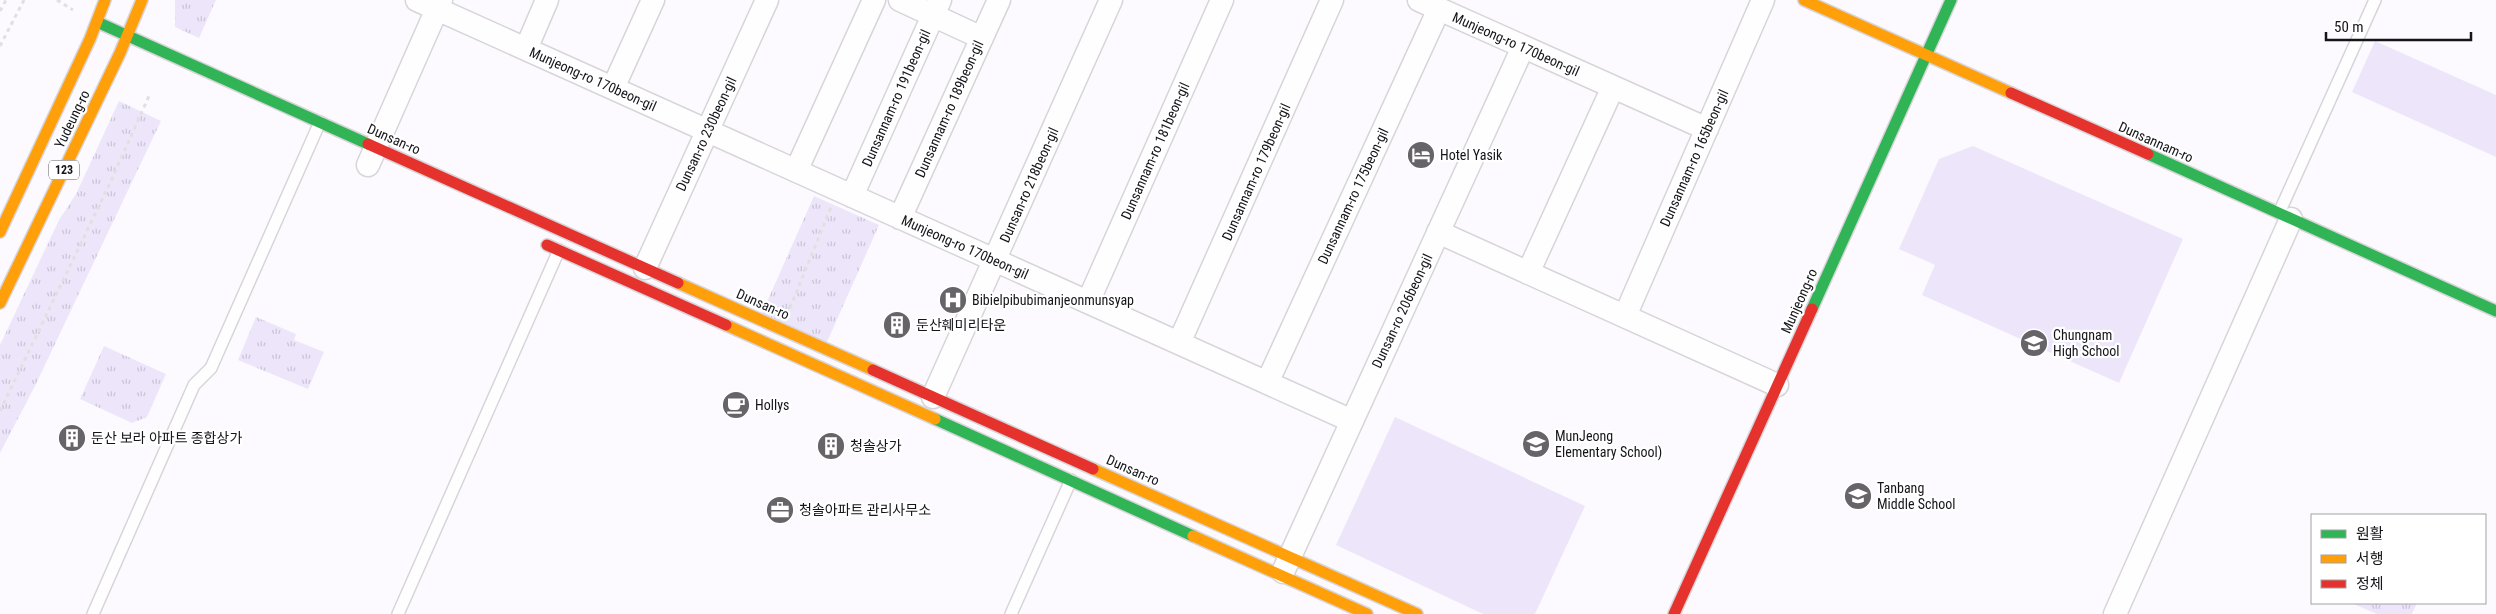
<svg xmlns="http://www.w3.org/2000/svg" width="2496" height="614" font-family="'Roboto Condensed','Noto Sans KR',sans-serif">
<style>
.park{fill:url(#park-tufts)}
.garden{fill:#ede6fb}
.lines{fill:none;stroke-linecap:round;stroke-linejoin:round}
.lane-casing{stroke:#d7d5d9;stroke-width:14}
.street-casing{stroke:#d7d5d9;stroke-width:25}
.fast-casing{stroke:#d7d5d9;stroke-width:14}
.slow-casing{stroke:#d7d5d9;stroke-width:14}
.jam-casing{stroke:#d7d5d9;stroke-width:14}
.path{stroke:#e1e0e1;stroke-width:3;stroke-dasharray:4 4;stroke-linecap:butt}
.lane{stroke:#fffeff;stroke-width:11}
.street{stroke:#fffeff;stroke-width:22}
.fast{stroke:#30b455;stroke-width:11}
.slow{stroke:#ff9f0a;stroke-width:11}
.jam{stroke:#e5322d;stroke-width:11}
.labels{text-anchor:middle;stroke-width:4.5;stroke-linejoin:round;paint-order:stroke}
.shield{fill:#fff;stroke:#5b5a5e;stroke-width:1}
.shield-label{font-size:12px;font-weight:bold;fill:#151419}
.street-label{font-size:14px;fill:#151419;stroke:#fff}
.poi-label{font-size:14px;fill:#151419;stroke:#fff;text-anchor:start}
</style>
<defs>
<pattern id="park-tufts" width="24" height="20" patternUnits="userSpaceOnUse" patternTransform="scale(1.25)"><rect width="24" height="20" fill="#ede6fb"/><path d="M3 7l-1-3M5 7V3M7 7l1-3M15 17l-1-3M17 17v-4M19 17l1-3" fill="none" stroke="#cac4d7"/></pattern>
</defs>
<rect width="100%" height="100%" fill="#fcfafe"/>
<!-- park -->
<path class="park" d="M175 0H216L199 38 175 27Z
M119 101 161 121 35 386 0 453V345L59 220 76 194Z
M814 196 879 225 823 351 758 322Z
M256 317 296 334 294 340 324 352 308 389 238 360Z
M104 346 166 374 147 417 132 423 80 399Z
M2351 603H2417L2412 614H2377Z"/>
<!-- garden -->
<path class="garden" d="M2375 41 2496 95V157L2352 92Z
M1973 146 2183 239 2119 383 1922 295 1935 265 1899 249 1939 159Z
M1395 417 1585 506 1535 614H1483L1336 545Z"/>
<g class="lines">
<defs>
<path id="lane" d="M2279 213 2375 0
M93 614 194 385 211 368 320 122
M398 614 559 250
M1011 614 1071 480"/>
<path id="street" d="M417 0 1352 421
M900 0 982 38
M1419 0 1707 129
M526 49 547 0
M613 88 653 0
M368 165 441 0
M796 171 874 0
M852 196 940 0
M900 218 999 0
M1438 232 1777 385
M645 268 767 0
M1528 273 1613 87
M1088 302 1222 0
M1625 316 1763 0
M1179 343 1332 0
M1267 383 1439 9
M933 397 1111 0
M1283 572 1523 47
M2115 614 2291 219"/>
<path id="fast" d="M97 22 368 144
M2148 154 2496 311
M1812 309 1951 0
M935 419 1193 536"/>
<path id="slow" d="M1804 0 2011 93
M0 232 90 39 105 0
M678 283 873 370
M0 303 120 53 142 0
M726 325 935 419
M1093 469 1417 614
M1193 536 1367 614"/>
<path id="jam" d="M2011 93 2148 154
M368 144 678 283
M547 245 726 325
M873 370 1093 469
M1674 614 1812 309"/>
</defs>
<!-- lane casing -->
<use href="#lane" class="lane-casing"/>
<!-- street casing -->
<use href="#street" class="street-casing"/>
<!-- fast casing -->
<use href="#fast" class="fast-casing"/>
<!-- slow casing -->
<use href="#slow" class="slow-casing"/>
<!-- jam casing -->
<use href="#jam" class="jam-casing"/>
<!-- path -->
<path class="path" d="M57 0 73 10
M0 11 6 0
M0 46 24 0
M790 308 831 207
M0 411 110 183 149 96"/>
<!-- lane -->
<use href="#lane" class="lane"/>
<!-- street -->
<use href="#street" class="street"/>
<!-- fast -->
<use href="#fast" class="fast"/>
<!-- slow -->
<use href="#slow" class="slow"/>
<!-- jam -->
<use href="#jam" class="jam"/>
</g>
<!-- icons -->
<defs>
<symbol id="hotel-disc" viewBox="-11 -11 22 22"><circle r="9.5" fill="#666469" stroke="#fff"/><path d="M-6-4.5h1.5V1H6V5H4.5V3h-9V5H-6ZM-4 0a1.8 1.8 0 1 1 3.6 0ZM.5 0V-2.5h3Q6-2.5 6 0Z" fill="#fff"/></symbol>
<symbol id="hospital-disc" viewBox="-11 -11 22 22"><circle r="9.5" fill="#666469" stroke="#fff"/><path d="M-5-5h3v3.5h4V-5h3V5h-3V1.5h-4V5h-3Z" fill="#fff"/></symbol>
<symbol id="building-disc" viewBox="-11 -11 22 22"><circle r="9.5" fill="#666469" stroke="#fff"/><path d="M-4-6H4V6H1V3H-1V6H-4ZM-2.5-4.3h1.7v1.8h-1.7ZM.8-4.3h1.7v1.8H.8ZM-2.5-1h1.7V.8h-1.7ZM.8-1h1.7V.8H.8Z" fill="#fff"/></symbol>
<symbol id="school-disc" viewBox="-11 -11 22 22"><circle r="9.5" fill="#666469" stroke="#fff"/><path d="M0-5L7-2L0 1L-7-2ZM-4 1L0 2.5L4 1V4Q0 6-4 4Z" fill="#fff"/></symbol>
<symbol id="cafe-disc" viewBox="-11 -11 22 22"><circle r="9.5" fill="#666469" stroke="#fff"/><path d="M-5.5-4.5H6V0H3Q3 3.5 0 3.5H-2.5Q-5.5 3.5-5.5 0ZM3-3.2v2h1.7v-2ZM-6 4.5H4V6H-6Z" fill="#fff"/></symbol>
<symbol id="office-disc" viewBox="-11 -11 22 22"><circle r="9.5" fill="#666469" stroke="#fff"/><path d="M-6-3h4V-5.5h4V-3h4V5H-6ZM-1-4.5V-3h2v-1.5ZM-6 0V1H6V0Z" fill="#fff"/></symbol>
</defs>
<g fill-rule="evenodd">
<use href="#hotel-disc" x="1405" y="139" width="32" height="32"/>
<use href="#hospital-disc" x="937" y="284" width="32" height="32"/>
<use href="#building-disc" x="881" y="309" width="32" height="32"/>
<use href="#school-disc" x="2018" y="327" width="32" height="32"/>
<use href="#cafe-disc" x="720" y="389" width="32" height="32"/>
<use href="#building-disc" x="56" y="422" width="32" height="32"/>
<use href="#school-disc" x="1520" y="428" width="32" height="32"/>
<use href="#building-disc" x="815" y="430" width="32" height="32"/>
<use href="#school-disc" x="1842" y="480" width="32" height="32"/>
<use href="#office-disc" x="764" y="494" width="32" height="32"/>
</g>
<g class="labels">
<!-- shield labels -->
<rect class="shield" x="49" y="160.5" width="30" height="19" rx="4"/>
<g class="shield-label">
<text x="64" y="174">123</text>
</g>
<!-- street labels -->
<g class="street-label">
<text transform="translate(1516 44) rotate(24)" y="5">Munjeong-ro 170beon-gil</text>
<text transform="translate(593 79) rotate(24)" y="5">Munjeong-ro 170beon-gil</text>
<text transform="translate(896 98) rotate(-66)" y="5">Dunsannam-ro 191beon-gil</text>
<text transform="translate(949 109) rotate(-66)" y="5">Dunsannam-ro 189beon-gil</text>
<text transform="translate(72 119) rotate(-64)" y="5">Yudeung-ro</text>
<text transform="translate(706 134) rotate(-65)" y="5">Dunsan-ro 230beon-gil</text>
<text transform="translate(394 139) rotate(24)" y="5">Dunsan-ro</text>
<text transform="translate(2156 142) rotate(24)" y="5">Dunsannam-ro</text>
<text transform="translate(1155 151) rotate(-66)" y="5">Dunsannam-ro 181beon-gil</text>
<text transform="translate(1694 158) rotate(-66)" y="5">Dunsannam-ro 165beon-gil</text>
<text transform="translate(1256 172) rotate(-66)" y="5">Dunsannam-ro 179beon-gil</text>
<text transform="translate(1029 185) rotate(-66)" y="5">Dunsan-ro 218beon-gil</text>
<text transform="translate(1353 196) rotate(-65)" y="5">Dunsannam-ro 175beon-gil</text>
<text transform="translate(965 247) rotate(24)" y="5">Munjeong-ro 170beon-gil</text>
<text transform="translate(1799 301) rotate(-66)" y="5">Munjeong-ro</text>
<text transform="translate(763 304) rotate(24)" y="5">Dunsan-ro</text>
<text transform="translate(1402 311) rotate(-65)" y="5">Dunsan-ro 206beon-gil</text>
<text transform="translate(1133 470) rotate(24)" y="5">Dunsan-ro</text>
</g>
<!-- poi labels -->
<g class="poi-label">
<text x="1440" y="160">Hotel Yasik</text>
<text x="972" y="305">Bibielpibubimanjeonmunsyap</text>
<text x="916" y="330">둔산훼미리타운</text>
<text x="2053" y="340">Chungnam<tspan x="2053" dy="16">High School</tspan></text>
<text x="755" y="410">Hollys</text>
<text x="1555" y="441">MunJeong<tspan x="1555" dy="16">Elementary School)</tspan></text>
<text x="91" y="443">둔산 보라 아파트 종합상가</text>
<text x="850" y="451">청솔상가</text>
<text x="1877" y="493">Tanbang<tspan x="1877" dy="16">Middle School</tspan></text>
<text x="799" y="515">청솔아파트 관리사무소</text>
</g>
</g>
<!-- legend -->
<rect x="2311" y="514" width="175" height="90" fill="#ffffff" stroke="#a1a1a3"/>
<rect x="2321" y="530" width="25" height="8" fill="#30b455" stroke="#a1a1a3"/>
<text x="2356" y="539" font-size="15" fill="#151419">원활</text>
<rect x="2321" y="555" width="25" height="8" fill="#ff9f0a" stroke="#a1a1a3"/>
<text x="2356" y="564" font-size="15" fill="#151419">서행</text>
<rect x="2321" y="580" width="25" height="8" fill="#e5322d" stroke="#a1a1a3"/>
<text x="2356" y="589" font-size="15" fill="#151419">정체</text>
<!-- scale -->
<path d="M2326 32v8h145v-8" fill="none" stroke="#151419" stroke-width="2.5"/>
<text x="2334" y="32" font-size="15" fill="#151419" stroke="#ffffff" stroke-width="4" paint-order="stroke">50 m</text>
</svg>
